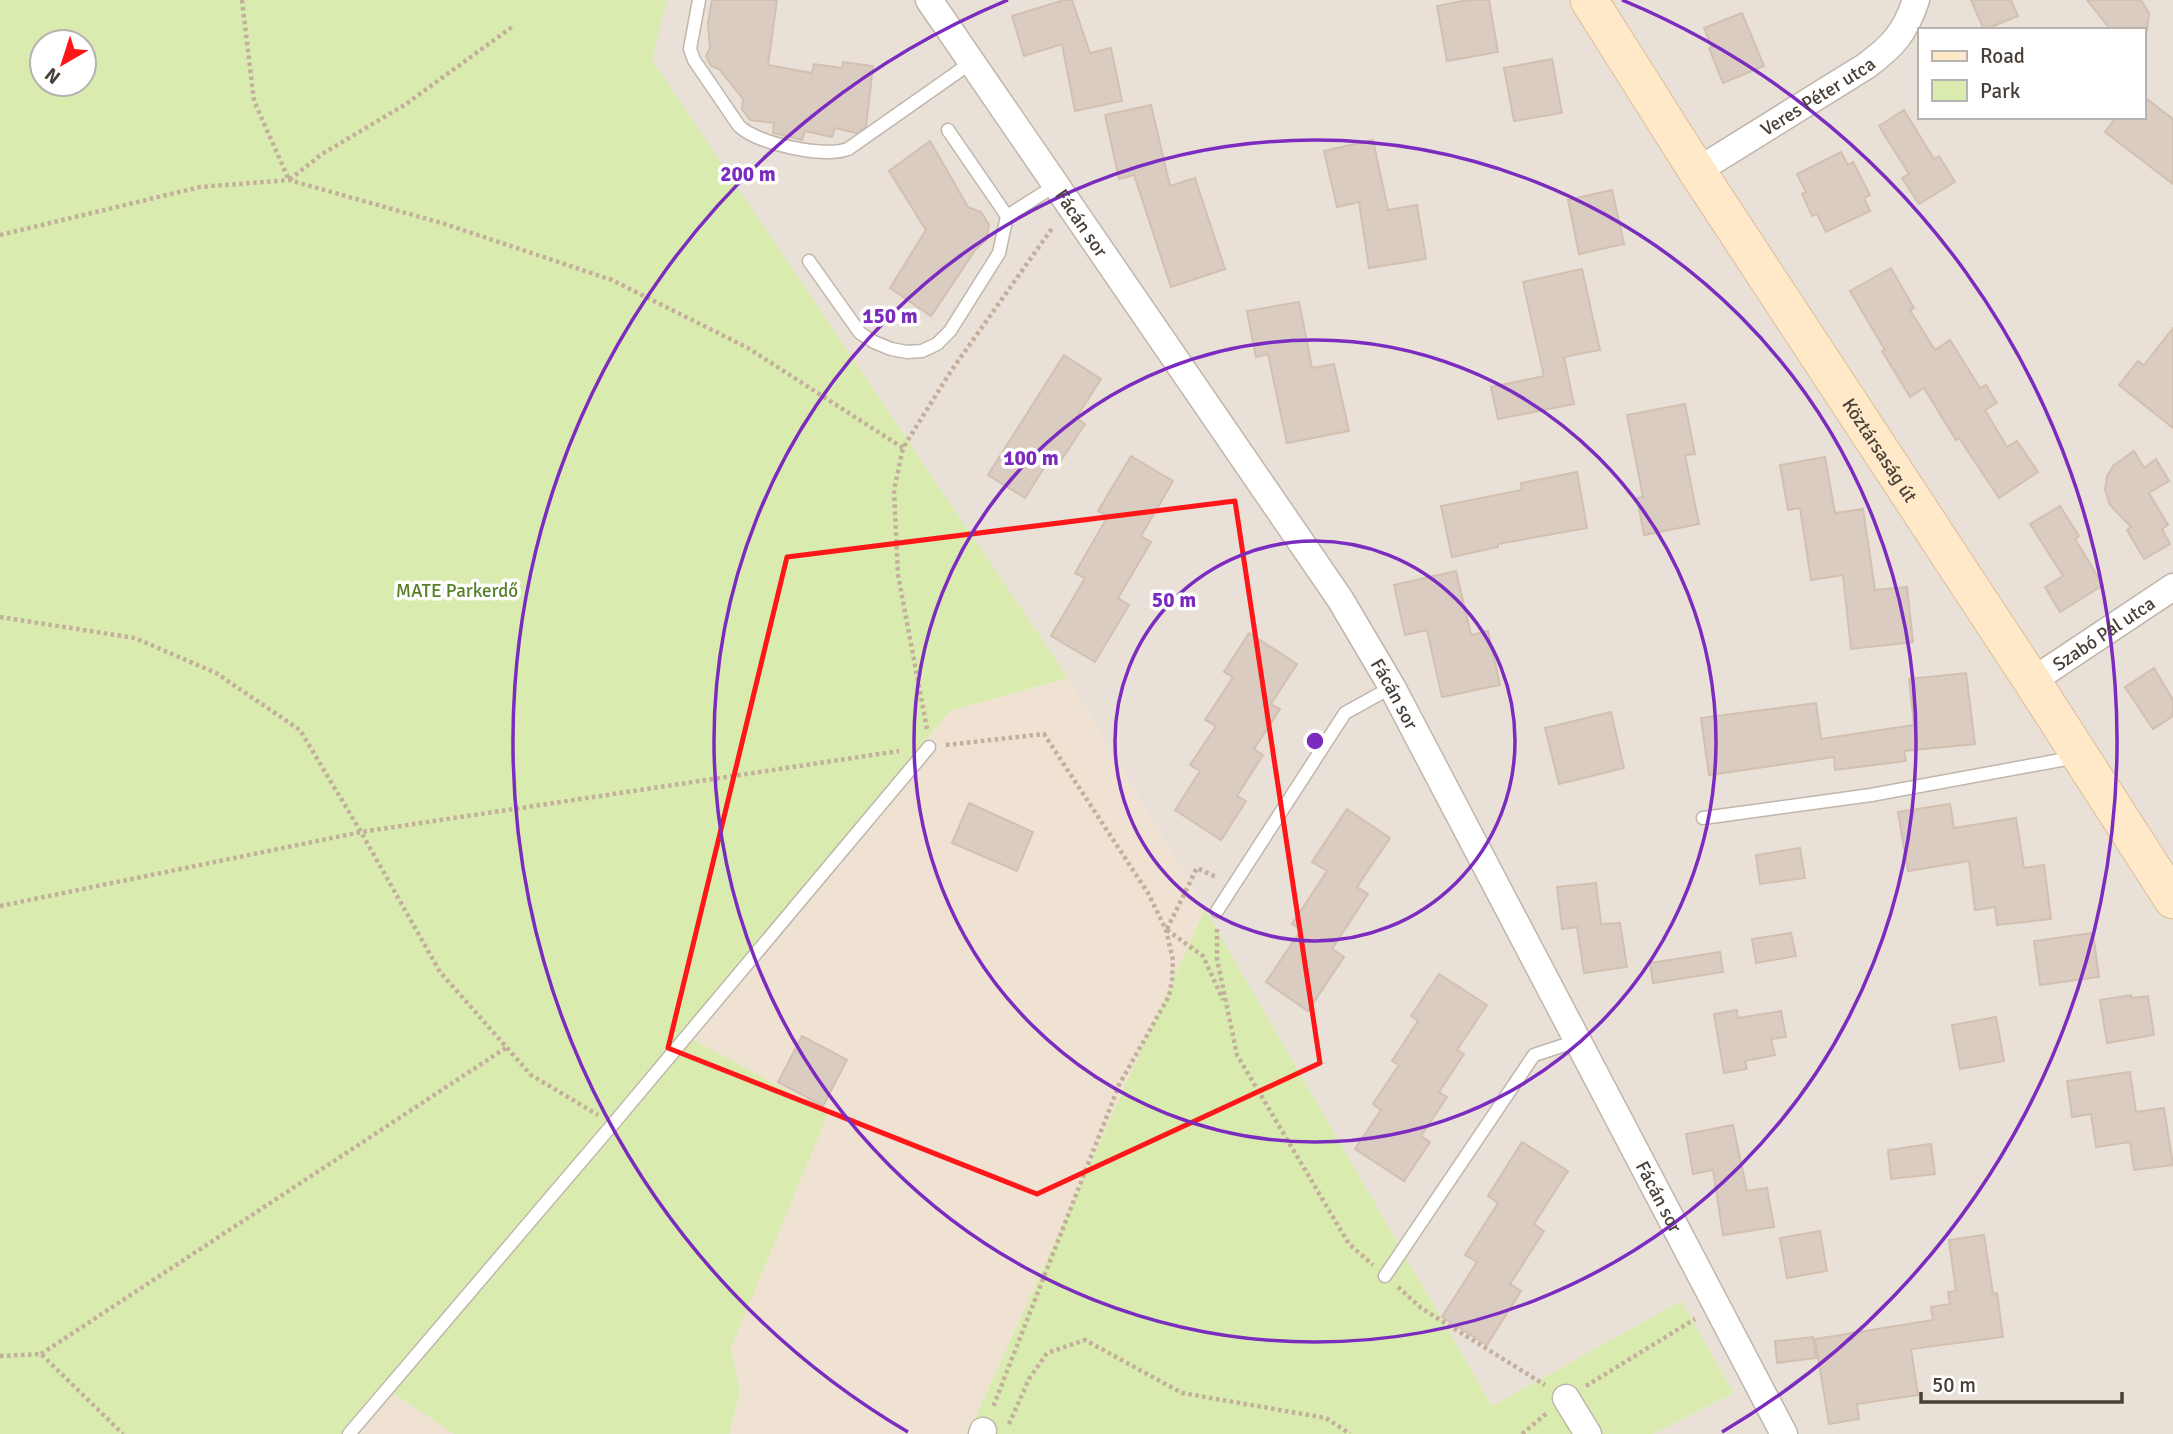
<svg xmlns="http://www.w3.org/2000/svg" width="2173" height="1434" font-family="Signika,sans-serif">
<style>
.residential{fill:#e9e0d7;fill-rule:evenodd}
.education{fill:#efe2d2}
.green{fill:#daebb0;fill-rule:evenodd}
.building{fill:#daccc1;stroke:#d2c0b0;stroke-width:2}
.lines{fill:none;stroke-linecap:round;stroke-linejoin:round}
.service-casing{stroke:#c1b6ab;stroke-width:15}
.minor-casing{stroke:#c1b6ab;stroke-width:29}
.secondary-casing{stroke:#dabe99;stroke-width:39}
.path{stroke:#c3af9b;stroke-width:4.5;stroke-dasharray:3.5 3.5;stroke-linecap:butt}
.service{stroke:#fff;stroke-width:12}
.minor{stroke:#fff;stroke-width:26}
.secondary{stroke:#ffe9c9;stroke-width:37}
.marked{fill:none;stroke:#ff1618;stroke-width:5;stroke-linejoin:round}
.ring{fill:none;stroke:#7b2cbf;stroke-width:3.5}
.labels{text-anchor:middle;stroke-width:7;stroke-linejoin:round;paint-order:stroke}
.street-label{font-size:19px;fill:#493f37;stroke:#fff}
.park-label{font-size:19px;fill:#567e27;stroke:#fff}
.centre{fill:#7b2cbf;stroke:#fff;stroke-width:3.5}
.ring-label{font-size:21px;text-anchor:middle;font-weight:bold;fill:#7b2cbf;stroke:#fff;stroke-width:7;stroke-linejoin:round;paint-order:stroke}
</style>
<rect width="100%" height="100%" fill="#f5efe9"/>
<!-- residential -->
<path class="residential" d="M611 0H2173V1434H1653L1734 1393 1681 1301 1492 1406 1205 909 1068 678ZM1919 30H2143V117H1919Z"/>
<!-- education -->
<path class="education" d="M1068 678 1205 909 968 1434H729L740 1391 731 1348 827 1113 683 1034 950 711Z
M384 1387 454 1434H342Z"/>
<!-- green -->
<path class="green" d="M0 0H667L652 60 1068 678 950 711 683 1034 828 1113 731 1348 740 1391 729 1434H454L384 1387 342 1434H0ZM42 42H84V84H42Z
M1205 909 1492 1406 1681 1301 1734 1393 1653 1434H968Z"/>
<!-- building -->
<path class="building" d="M712 0H777L768 65 812 73 814 64 842 68 843 62 873 66 866 126 856 133 835 128 832 137 805 131 802 140 773 133 774 123 750 120 742 109 743 99 719 69 711 66 706 56 710 48 708 23Z
M1064 0H1072L1090 53 1111 48 1122 101 1075 111 1062 44 1024 56 1012 16Z
M1468 0H1489L1498 52 1447 61 1437 6Z
M1971 0H2011L2018 16 1984 30Z
M2087 0H2141L2149 13 2147 30H2111Z
M1742 13 1764 66 1723 83 1709 48 1712 47 1704 28Z
M1552 59 1562 113 1514 121 1504 68Z
M2143 96 2173 119V184L2105 132 2116 117H2143Z
M1151 105 1170 186 1195 178 1225 269 1171 287 1134 175 1119 179 1105 115Z
M1904 110 1934 159 1939 156 1955 182 1919 204 1902 178 1909 174 1879 126Z
M1373 140 1388 210 1417 205 1426 259 1369 268 1359 202 1337 207 1324 151Z
M930 141 968 207 981 212 989 225 986 240 976 249 931 316 890 288 926 230 889 171Z
M1841 152 1848 165 1853 162 1870 195 1864 198 1870 211 1826 232 1817 214 1812 216 1802 194 1806 192 1797 174Z
M1612 190 1624 244 1579 254 1568 200Z
M1891 268 1914 308 1910 310 1935 350 1950 340 1980 388 1986 385 1997 403 1985 410 2007 447 2017 441 2038 472 1999 498 1959 438 1956 440 1924 388 1910 397 1882 351 1885 350 1850 291Z
M1582 269 1600 350 1564 357 1574 404 1498 419 1491 387 1544 376 1523 282Z
M1299 302 1312 368 1334 364 1349 431 1287 443 1268 354 1256 357 1247 311Z
M2173 328V428L2119 385 2138 361 2144 365Z
M1064 355 1101 379 1076 418 1085 424 1060 462 1051 457 1025 498 988 475Z
M1685 404 1695 454 1685 455 1699 524 1644 535 1637 498 1643 497 1627 415Z
M2134 451 2144 468 2156 459 2169 481 2149 493 2168 525 2162 529 2170 544 2144 559 2127 530 2131 527 2110 505 2105 490 2107 476 2113 466Z
M1131 456 1173 481 1141 536 1151 542 1118 598 1129 605 1095 662 1051 636 1085 578 1075 573 1108 516 1098 511Z
M1825 457 1835 513 1863 509 1875 590 1907 587 1913 642 1851 649 1843 575 1811 580 1800 508 1788 510 1780 465Z
M1577 472 1587 528 1498 544V547L1452 557 1441 506 1522 490 1521 483Z
M2060 506 2079 536 2075 539 2103 585 2060 612 2045 587 2063 576 2030 524Z
M1456 571 1471 635 1488 631 1500 685 1442 697 1427 630 1405 635 1394 585Z
M1249 633 1297 664 1271 704 1280 709 1254 749 1263 755 1237 796 1246 801 1221 840 1175 810 1200 771 1190 765 1216 726 1205 720 1233 677 1224 672Z
M2154 668 2173 700V716L2153 729 2125 687Z
M1966 673 1975 744 1904 751 1906 761 1835 770 1834 757 1709 775 1701 718 1816 703 1821 739 1914 725 1909 679Z
M1611 712 1624 768 1559 784 1545 728Z
M969 803 1033 832 1017 871 952 843Z
M1950 804 1954 828 2016 818 2024 868 2044 865 2051 919 1997 925 1995 907 1975 910 1969 861 1908 871 1898 812Z
M1347 809 1390 838 1357 887 1368 894 1332 949 1344 957 1308 1011 1266 982 1301 930 1292 924 1327 871 1312 862Z
M1800 848 1805 878 1760 884 1756 855Z
M1596 883 1601 924 1620 923 1627 967 1584 973 1577 927 1562 929 1557 887Z
M1791 933 1796 956 1756 963 1752 939Z
M2093 933 2099 977 2040 985 2034 941Z
M1720 952 1723 972 1653 983 1650 963Z
M1439 974 1487 1005 1457 1050 1464 1054 1439 1092 1447 1097 1421 1136 1430 1142 1404 1181 1355 1149 1381 1110 1373 1104 1399 1065 1392 1061 1418 1021 1411 1016Z
M2131 995 2132 998 2148 996 2154 1035 2107 1043 2100 1000Z
M1737 1010 1738 1018 1781 1011 1786 1037 1771 1039 1775 1055 1745 1061 1747 1069 1724 1073 1714 1014Z
M1996 1017 2004 1061 1960 1069 1952 1025Z
M802 1036 847 1060 823 1106 778 1082Z
M2130 1072 2136 1112 2164 1108 2173 1165 2134 1170 2130 1142 2096 1147 2091 1114 2072 1117 2067 1081Z
M1733 1125 1747 1191 1767 1188 1774 1227 1723 1235 1713 1170 1693 1174 1686 1134Z
M1522 1142 1568 1171 1534 1224 1544 1231 1510 1284 1521 1291 1487 1345 1442 1317 1477 1262 1465 1255 1498 1203 1488 1196Z
M1931 1144 1935 1174 1891 1179 1888 1150Z
M1820 1231 1827 1271 1787 1278 1780 1238Z
M1984 1235 1993 1294 1997 1293 2003 1337 1911 1349 1918 1395 1857 1404 1859 1419 1829 1424 1815 1339 1933 1320 1931 1307 1950 1304 1948 1292 1956 1291 1949 1240Z
M1813 1337 1816 1358 1777 1363 1775 1341Z"/>
<g class="lines">
<defs>
<path id="service" d="M699 0 690 49 694 60 739 126C758 144 824 158 848 149L972 62
M948 130 1007 216
M809 261 860 333 874 342 891 349 907 352 922 351 937 344 950 331 999 253 1007 216 1056 185
M1703 818 1871 795 2077 757
M1217 911 1345 713 1392 687
M1385 1276 1534 1055 1577 1041
M349 1434 613 1124 929 747"/>
<g id="minor">
<path id="s1" d="M929 0 1340 599 1392 687 1784 1434"/>
<path id="s2" d="M1697 171 1866 66C1893 46 1905 33 1916 0"/>
<path id="s3" d="M2032 681 2173 587"/>
<path d="M1566 1398 1588 1434"/>
<path d="M982 1434 983 1431"/>
</g>
<g id="secondary">
<path id="s4" d="M1589 0 1697 171 2032 681 2173 900"/>
</g>
</defs>
<!-- service casing -->
<use href="#service" class="service-casing"/>
<!-- minor casing -->
<use href="#minor" class="minor-casing"/>
<!-- secondary casing -->
<use href="#secondary" class="secondary-casing"/>
<!-- path -->
<path class="path" d="M242 0 254 101 289 180 322 154 406 104 512 27
M0 235 200 187 289 180 445 224 612 280 748 348 903 448
M0 617 135 638 216 673 300 730 361 832 440 972 531 1075 598 1115
M927 729 898 575 894 490 903 448 951 371 1053 227
M946 745 1044 734 1148 893 1166 930 1173 960 1172 980 1169 996 1119 1085 993 1407
M0 906 361 832 899 751
M1167 929 1197 868 1216 877
M1217 929V959L1237 1055 1349 1244 1373 1265
M1167 930 1203 956 1223 1000
M1398 1287 1421 1308 1545 1385
M41 1354 507 1047
M0 1356 41 1354 123 1434
M1586 1386 1695 1319
M1009 1424 1029 1379 1047 1353 1085 1340 1182 1393 1326 1418 1350 1434
M1522 1434 1547 1413"/>
<!-- service -->
<use href="#service" class="service"/>
<!-- minor -->
<use href="#minor" class="minor"/>
<!-- secondary -->
<use href="#secondary" class="secondary"/>
</g>
<!-- marked area -->
<path class="marked" d="M1235 501 1320 1063 1037 1194 668 1048 787 557Z"/>
<!-- distance rings -->
<g class="ring">
<circle cx="1315" cy="741" r="200"/>
<circle cx="1315" cy="741" r="401"/>
<circle cx="1315" cy="741" r="601"/>
<path d="M908 1432A802 802 0 0 1 1008 0M1622 0A802 802 0 0 1 1722 1432"/>
</g>
<g class="labels">
<!-- street labels -->
<g class="street-label">
<text dy="7" stroke="none"><textPath href="#s2" startOffset="142">Veres Péter utca</textPath></text>
<text dy="7" stroke="none"><textPath href="#s1" startOffset="270">Fácán sor</textPath></text>
<text dy="7" stroke="none"><textPath href="#s4" startOffset="536">Köztársaság út</textPath></text>
<text dy="7" stroke="none"><textPath href="#s3" startOffset="86">Szabó Pál utca</textPath></text>
<text dy="7" stroke="none"><textPath href="#s1" startOffset="836">Fácán sor</textPath></text>
<text dy="7" stroke="none"><textPath href="#s1" startOffset="1404">Fácán sor</textPath></text>
</g>
<!-- park labels -->
<g class="park-label">
<text x="457" y="597">MATE Parkerdő</text>
</g>
</g>
<circle cx="1315" cy="741" r="10" class="centre"/>
<g class="ring-label">
<text x="748" y="181">200 m</text>
<text x="890" y="323">150 m</text>
<text x="1031" y="465">100 m</text>
<text x="1174" y="607">50 m</text>
</g>
<!-- legend -->
<rect x="1918" y="28" width="228" height="91" fill="#ffffff" stroke="#b6b2af" stroke-width="2"/>
<rect x="1932" y="51" width="35" height="10" fill="#ffe9c9" stroke="#b6b2af" stroke-width="2"/>
<text x="1980" y="63" font-size="21" fill="#493f37">Road</text>
<rect x="1932" y="80" width="35" height="21" fill="#daebb0" stroke="#b6b2af" stroke-width="2"/>
<text x="1980" y="98" font-size="21" fill="#493f37">Park</text>
<!-- north arrow -->
<g transform="translate(63 63) rotate(219)"><circle r="33" fill="#ffffff" stroke="#b6b2af" stroke-width="2"/>
<path d="M0-5L12 26L0 18L-12 26Z" fill="#ff1618"/>
<text y="-10" font-size="19" font-weight="bold" text-anchor="middle" fill="#493f37">N</text>
</g>
<!-- scale -->
<path d="M1921 1392v10h201v-10" fill="none" stroke="#493f37" stroke-width="3.5"/>
<text x="1932" y="1392" font-size="21" fill="#493f37" stroke="#ffffff" stroke-width="5" paint-order="stroke">50 m</text>
</svg>
